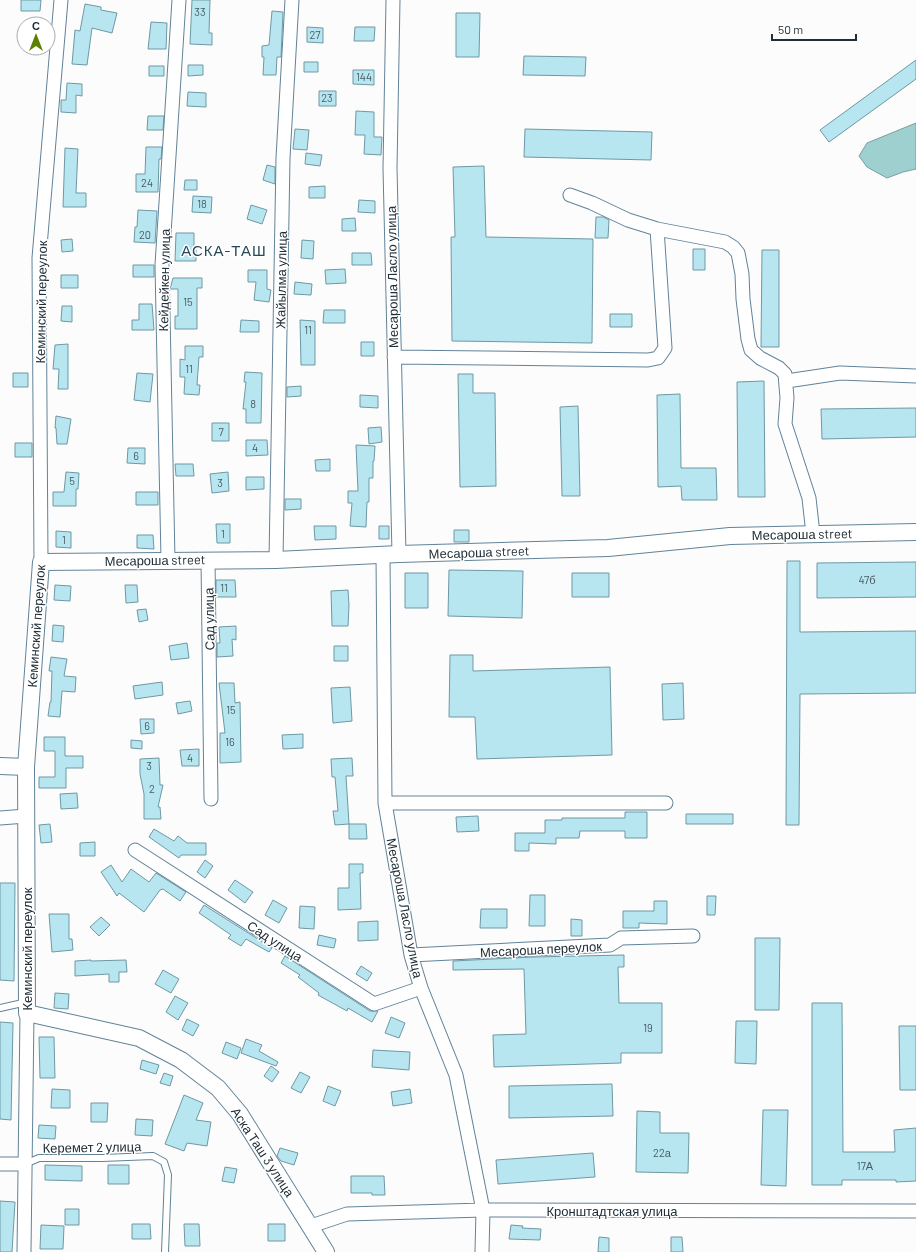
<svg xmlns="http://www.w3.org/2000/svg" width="916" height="1252" font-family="Barlow,sans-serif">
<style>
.water{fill:#9dd0ce;stroke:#789fa1}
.building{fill:#b7e5f0;stroke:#6d99a4}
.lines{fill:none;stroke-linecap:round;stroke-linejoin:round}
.service-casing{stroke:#618398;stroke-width:8}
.minor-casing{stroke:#618398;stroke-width:15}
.tertiary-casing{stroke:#618398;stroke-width:18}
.service{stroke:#fff;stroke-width:6}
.minor{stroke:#fff;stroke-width:13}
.tertiary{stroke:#fff;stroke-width:16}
.labels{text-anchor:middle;stroke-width:3;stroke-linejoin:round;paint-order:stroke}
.number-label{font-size:11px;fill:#465c65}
.street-label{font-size:13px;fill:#202e37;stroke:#fff}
.quarter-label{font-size:15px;letter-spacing:1px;fill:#27485b;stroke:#fff}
</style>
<rect width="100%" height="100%" fill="#fcfcfc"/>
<!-- water -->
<path class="water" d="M916 123V169L903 172 887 178 867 167 859 156 867 143Z"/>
<!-- building -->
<path class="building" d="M21 0H41L40 11H21Z
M192 0H210L209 33H212V45L190 44Z
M85 4 101 7V10L117 13 112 33 92 28 87 65 72 64 75 30 80 31Z
M272 11 283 12 281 57H277L276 75H263L264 57H262V46L269 45Z
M456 13H480L479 57H456Z
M151 22 167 23 166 49H148Z
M307 27 323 28V43L307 42Z
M355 27H375L374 41H354Z
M524 56 586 57 585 76 523 75Z
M916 60V79L829 142 820 130Z
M304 62H318V72H304Z
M188 65H203V75L188 76Z
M149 66H164V76H149Z
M353 70H374V85L353 84Z
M67 83 82 84V96L76 95V113L61 112V100H66Z
M319 91H336V106H319Z
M188 92 206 93V107L187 106Z
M356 111 374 112V137H382L381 155 364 154 365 135H355Z
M148 116H164L163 130H147Z
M295 129 309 130 307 150 293 149Z
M525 129 652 132 651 160 524 157Z
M146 147H162L161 159H159L158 192H136V174H145Z
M65 148 78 149 76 193H86V207H63Z
M306 153 322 155 320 166 305 164Z
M267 165 275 167V184L263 180Z
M484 166 486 237 593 239 592 343 452 341 451 237H455L453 167Z
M185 180H197V190H184Z
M325 186V198H309V187Z
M193 196 212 197 211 213 192 212Z
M359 200 375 201V213L358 212Z
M251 205 267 210 262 224 247 219Z
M138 210 157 211 155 243 134 242 135 227H137Z
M596 217H603L609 220 608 238H595Z
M355 218 356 231H342V219Z
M176 233H194V250H196V261H175Z
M72 239 73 251 62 252 61 240Z
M302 240 314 241 313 259 301 258Z
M693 249H705V270H693Z
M762 250H779V347H761Z
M352 253H371L372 265H352Z
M133 265H154V277H133Z
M345 269 346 283 326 284 325 270Z
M248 270H267V289L271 290 269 302 254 300 256 282H248Z
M61 275H78V288H61Z
M173 278H202V288H197V329H175V316H178V289H170Z
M295 282 312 284 311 295 294 294Z
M139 304H152L154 330H132V320H139Z
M62 306H72V322L61 321Z
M324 310H345V323H323Z
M610 314H632V327H610Z
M241 320 259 321V332H240Z
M300 320 315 321V365H301Z
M361 342H374V356H361Z
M68 344V389H58L59 369H53L55 345Z
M185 346H203V357H199L197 385H200L199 395 184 394 185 377H180V359L185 360Z
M245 372 262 373 261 423H246V409H243L246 382H244Z
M13 373H28V387H13Z
M137 373 153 374 150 402 134 400Z
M458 374H473V393H495L496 486 460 487Z
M764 381 765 497H738L737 382Z
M301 386V396L287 397V387Z
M680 394 681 468H716L717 500H682L681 486 658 487 657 395Z
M360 395 378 396V408L360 407Z
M578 406 580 496H562L560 407Z
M916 408V437L822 439 821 409Z
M56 416 71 419 67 444H57L56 428H55Z
M212 423H229V441H212Z
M381 427 382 442 369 444 368 428Z
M246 440H267L268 455 246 456Z
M15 443H32V457H15Z
M356 445 375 446 374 461H373V478H369V502H367L366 527 350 526 352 503H348V491H358Z
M128 448H145V464L127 463Z
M330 459V471H316L315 460Z
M175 464H193L194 476H176Z
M66 472 79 473 78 489H76V506H53V492H64Z
M228 472 229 491 212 493 210 474Z
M246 477H264V489L246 490Z
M136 492H158V505H136Z
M285 499H301V509L285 510Z
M216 524H230V543H217Z
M314 526H336V539L315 540Z
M379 526H389V539H379Z
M454 530H469V542H454Z
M56 531 71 532V548L56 547Z
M137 535H153L154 549 137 548Z
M787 561H800V632L916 631V693L800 694 799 825H786Z
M916 562V597L817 598V563Z
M449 570 523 571 522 618 448 616Z
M405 573H428V608H405Z
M572 573H609V597H572Z
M216 580H235L236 597H216Z
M55 585 71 586 70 601 54 600Z
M125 585H137L138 602 126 603Z
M348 590 349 605 348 626H332L331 591Z
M146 609 148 620 139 622 137 610Z
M53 625 64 626 63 642 52 641Z
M236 626V640L232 639 233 656 217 657V643H220L219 627Z
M187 643 189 658 171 660 169 646Z
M334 646H348V661H334Z
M450 655H473V671L610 667 612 755 477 759 475 717H449Z
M51 657 67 659 64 676 76 677 75 692 62 691 60 717 48 716 50 702H51L52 671H49Z
M162 682 163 695 135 699 133 686Z
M219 683H234L235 703 240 702 241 762 220 763V733H225Z
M683 683 684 719 663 720 662 684Z
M350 687 352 721 333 723 331 688Z
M190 701 192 711 178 714 176 703Z
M140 719H154V733L141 734Z
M303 734V748L283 749 282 735Z
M44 737H65V756H83V768H66V788H39V777H55V751H44Z
M131 740 142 741V749L131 748Z
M199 749V766H182L180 750Z
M159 758 160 785H163L158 807H160L161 819H144V794L140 774V759Z
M352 758 353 776H346L349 824 335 825 333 811H338L335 777H332L331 759Z
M77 793 78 808 61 809 60 794Z
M625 812H647V838H625V831H580L579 838H556V844L529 843V851H515V833H545V820H562V818H625Z
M686 814H733V824H686Z
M478 816 479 831 457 832 456 817Z
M50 824 52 842 41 843 39 825Z
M349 824H366L367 839H349Z
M154 829 174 841 178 836 187 843H206V855H181L179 858 149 837Z
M95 842V856H80V843Z
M205 860 213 866 205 878 197 872Z
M349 864H363V873H360L361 909 338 910V888H349Z
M111 865 122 882 131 869 149 882 156 873 186 892 180 901 163 889 160 890 144 912 119 893 117 896 101 872Z
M235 880 253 892 245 903 228 890Z
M0 883H15L14 981 0 980Z
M530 895H545V926H529Z
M707 896H716L715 915H707Z
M273 900 287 908 279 923 265 915Z
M654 901H667V924L639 923V928H623V911H654Z
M204 905 272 948 269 952 246 939 241 946 228 938 231 935 199 913Z
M300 906 315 907 314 929 299 928Z
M481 909H507V928H480Z
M49 914H69V939H72L73 950 52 952Z
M101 917 110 925 99 936 90 927Z
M571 919 582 920V936H571Z
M378 921V940L358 941V922Z
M319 935 336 939 334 948 317 945Z
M755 938H780L779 1010H755Z
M624 955V967H618L619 1003H662V1053H621V1063L494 1067 493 1035 526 1034 524 969 453 970V961L533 957Z
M285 956 370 1011H378L372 1022 348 1008 347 1011 318 995 319 993 298 977 300 975 281 963Z
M91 960V961L126 960 127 972H119V982H109V974L75 976V961Z
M361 966 372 973 367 981 356 974Z
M163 970 179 979 171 993 155 984Z
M55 993 69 994 68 1009 54 1008Z
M175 996 188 1003 178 1020 166 1012Z
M812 1003H842L843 1152H895L894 1130 916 1128V1181L896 1182V1180H842V1185H812Z
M391 1017 405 1023 399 1038 385 1033Z
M187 1019 199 1025 193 1036 182 1030Z
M736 1021H757L756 1064 735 1063Z
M0 1022 13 1023 11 1120 0 1119Z
M899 1026H916V1090H900Z
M39 1037H54L55 1078H40Z
M246 1039 262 1045 259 1051 278 1062 276 1066 241 1053Z
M226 1042 241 1048 237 1059 222 1053Z
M373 1050 410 1052 409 1070 372 1067Z
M142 1060 159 1065 156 1074 140 1069Z
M271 1066 279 1072 272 1082 264 1076Z
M300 1072 310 1077 301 1093 291 1088Z
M164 1073 173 1076 170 1086 160 1083Z
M612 1084 613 1116 509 1118V1086Z
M328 1086 341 1091 335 1106 323 1101Z
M52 1089 70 1090V1108H51Z
M410 1089 412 1103 393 1106 391 1092Z
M184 1095 203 1103 196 1120 211 1122 207 1146 187 1143 184 1151 165 1144Z
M91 1103H108L107 1122H91Z
M763 1110H788L786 1186 761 1185Z
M637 1111 660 1112V1133H689L688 1173 636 1172Z
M136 1119 153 1120 152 1136 135 1135Z
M39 1125 56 1126 55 1139 38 1138Z
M280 1148 298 1153 294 1165 281 1161 277 1156Z
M593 1153 595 1177 498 1184 496 1160Z
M45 1165 82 1166V1181L45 1180Z
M108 1165H129V1184H108Z
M225 1167 237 1169 234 1183 222 1181Z
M351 1176H384L385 1195H372V1193H351Z
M0 1201 15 1202 12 1252H0Z
M65 1209H79V1225H65Z
M132 1224H150L151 1239H132Z
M184 1224H199L200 1246H185Z
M268 1224H285V1241H268Z
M41 1225 64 1226 63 1249H40Z
M511 1225 523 1226 522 1228 541 1229 540 1240 509 1239Z
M599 1237 609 1238V1252H598Z
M671 1237H682L683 1252H671Z"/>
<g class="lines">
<defs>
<path id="service" d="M0 1008 27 1002
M25 1164 39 1158H102L153 1156 164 1162 168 1175 165 1252"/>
<path id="minor" d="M393 0 390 168 399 554
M570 195 592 203 628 220 657 229 725 242 733 247 738 253 742 274 743 299 748 339 751 350 760 358 779 368 785 374 787 398 785 424 809 498 813 534
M394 357 648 360 658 358 665 348 657 229
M787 381 840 373 916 376
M383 555 385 803 411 955 421 988 456 1075 483 1210 482 1252
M168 560 162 265 179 0
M208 560 211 799
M276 560 283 158 292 0
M41 562 39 258 61 0
M385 803H666
M0 818 26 816
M135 850 374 1004 421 988
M411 955 610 945 621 938 693 936
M0 1164H25
M311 1226 347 1214 483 1210 916 1211
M24 1252 27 1013"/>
<path id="tertiary" d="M0 766 26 767
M326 1252 240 1114 218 1088 181 1060 139 1038 27 1013 26 767 41 562 276 560 399 554 608 548 730 536 916 532"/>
</defs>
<!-- service casing -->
<use href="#service" class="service-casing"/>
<!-- minor casing -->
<use href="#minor" class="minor-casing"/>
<!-- tertiary casing -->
<use href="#tertiary" class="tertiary-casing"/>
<!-- service -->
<use href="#service" class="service"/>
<!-- minor -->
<use href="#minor" class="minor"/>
<!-- tertiary -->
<use href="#tertiary" class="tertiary"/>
</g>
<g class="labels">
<!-- number labels -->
<g class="number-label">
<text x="200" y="16">33</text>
<text x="315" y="39">27</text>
<text x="364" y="81">144</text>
<text x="327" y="102">23</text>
<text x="147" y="187">24</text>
<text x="202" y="208">18</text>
<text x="145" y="239">20</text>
<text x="188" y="306">15</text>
<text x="308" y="334">11</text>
<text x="189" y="373">11</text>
<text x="253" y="408">8</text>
<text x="221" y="436">7</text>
<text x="255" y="452">4</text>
<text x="136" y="460">6</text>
<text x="72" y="485">5</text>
<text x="220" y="487">3</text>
<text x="223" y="538">1</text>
<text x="64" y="544">1</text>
<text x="867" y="584">47б</text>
<text x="224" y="592">11</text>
<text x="231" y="714">15</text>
<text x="147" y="730">6</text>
<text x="230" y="746">16</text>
<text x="190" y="762">4</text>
<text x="149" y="770">3</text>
<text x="152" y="793">2</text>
<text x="648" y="1032">19</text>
<text x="662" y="1157">22а</text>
<text x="865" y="1170">17А</text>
</g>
<!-- street labels -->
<g class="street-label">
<text transform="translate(392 277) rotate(-91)" y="5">Месароша Ласло улица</text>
<text transform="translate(164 280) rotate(-89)" y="5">Кейдейкен улица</text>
<text transform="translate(281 280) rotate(-89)" y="5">Жайылма улица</text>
<text transform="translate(41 302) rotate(-89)" y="5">Кеминский переулок</text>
<text transform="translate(802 534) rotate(-1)" y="5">Месароша street</text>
<text transform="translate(479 552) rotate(-2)" y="5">Месароша street</text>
<text transform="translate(155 560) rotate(-1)" y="5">Месароша street</text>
<text transform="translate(209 619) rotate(-91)" y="5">Сад улица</text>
<text transform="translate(36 626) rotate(-86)" y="5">Кеминский переулок</text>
<text transform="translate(405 908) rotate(79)" y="5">Месароша Ласло улица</text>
<text transform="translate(275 941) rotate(33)" y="5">Сад улица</text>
<text transform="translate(27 949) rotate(-90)" y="5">Кеминский переулок</text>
<text transform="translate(541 949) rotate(-3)" y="5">Месароша переулок</text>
<text transform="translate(92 1147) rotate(-1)" y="5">Керемет 2 улица</text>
<text transform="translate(263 1152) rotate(57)" y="5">Аска Таш 3 улица</text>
<text x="612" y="1216">Кронштадтская улица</text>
</g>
<!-- quarter labels -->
<g class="quarter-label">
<text x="224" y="256">АСКА-ТАШ</text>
</g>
</g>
<!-- north arrow -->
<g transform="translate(36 36)"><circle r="19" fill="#ffffff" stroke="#a6abaf"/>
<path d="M0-3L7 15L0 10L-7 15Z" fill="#5b8100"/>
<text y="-6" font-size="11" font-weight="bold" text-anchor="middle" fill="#202e37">С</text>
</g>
<!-- scale -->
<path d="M772 34v6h84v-6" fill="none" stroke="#202e37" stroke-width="2"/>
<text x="778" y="34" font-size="12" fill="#202e37" stroke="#ffffff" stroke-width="3" paint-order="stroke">50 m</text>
</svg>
